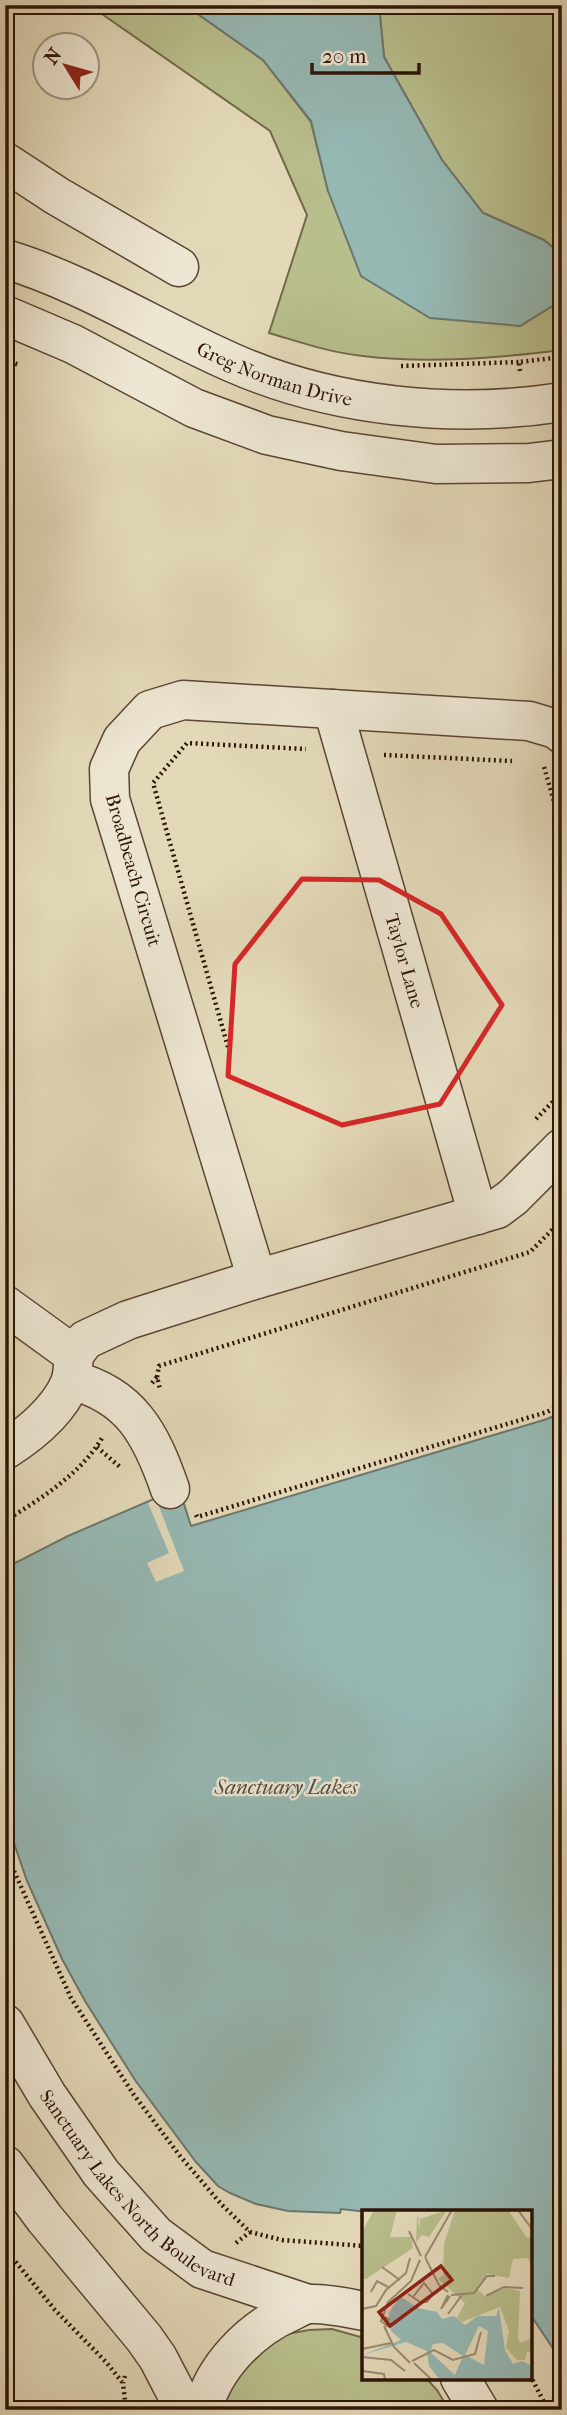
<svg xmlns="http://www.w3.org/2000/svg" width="567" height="2415" font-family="'IM FELL French Canon',serif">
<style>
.green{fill:#b8be8c;stroke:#73694a;stroke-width:2}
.water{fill:#96b9b4;stroke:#6c776f;stroke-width:2}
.pier{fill:#e3d9b9}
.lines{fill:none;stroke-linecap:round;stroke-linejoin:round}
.minor-casing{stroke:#5b4534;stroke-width:41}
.path{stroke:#2e1407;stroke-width:4.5;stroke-dasharray:2 3.5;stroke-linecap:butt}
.minor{stroke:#ede6d2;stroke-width:38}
.marked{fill:none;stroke:#d62828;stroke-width:5;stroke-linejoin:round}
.labels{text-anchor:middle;stroke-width:5;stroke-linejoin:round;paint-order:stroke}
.street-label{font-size:19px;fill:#2e1407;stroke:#ede6d2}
.water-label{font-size:21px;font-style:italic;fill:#524e44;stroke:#ede6d2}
.inset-road{fill:none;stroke:#9b8a72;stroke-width:2}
.view{fill:#8f2418;fill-opacity:0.15;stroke:#8f2418;stroke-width:3.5}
.inset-edge{fill:none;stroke:#2e1407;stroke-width:3.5}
</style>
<rect width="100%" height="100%" fill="#e3d9b9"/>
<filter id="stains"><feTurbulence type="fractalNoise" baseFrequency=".00286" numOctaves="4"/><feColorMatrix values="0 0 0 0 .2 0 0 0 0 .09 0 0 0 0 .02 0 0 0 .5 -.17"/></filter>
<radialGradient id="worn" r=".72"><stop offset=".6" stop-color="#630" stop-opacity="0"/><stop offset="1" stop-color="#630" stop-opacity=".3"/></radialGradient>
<!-- green -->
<path class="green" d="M89 5H185L263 60 311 122 328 191 520 326 562 300V350C497 358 428 364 363 356 331 353 300 342 269 333L307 215 270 131Z
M379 5H562V255L544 240 483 213 442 160 384 57Z
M332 2329 364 2338V2378H426L437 2390 449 2410H221L239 2367 287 2334 309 2330Z"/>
<!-- water -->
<path class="water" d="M185 5H379L384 57 442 160 483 213 544 240 562 255V300L520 326 430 318 361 276 328 191 311 121 263 60Z
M562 1412V2362L530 2314V2212H368L341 2209 340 2213 288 2211 256 2204 230 2193 218 2186 196 2162 135 2080 85 2001 62 1959 27 1881 5 1817V1568L68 1536 179 1488 191 1526 547 1419Z"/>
<!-- pier -->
<path class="pier" d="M156 1499 184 1571 156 1582 147 1563 169 1553 148 1503Z"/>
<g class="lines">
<defs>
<g id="minor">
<path d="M5 162 57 196 179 267"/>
<path id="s1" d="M5 259C85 283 157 330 233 363 333 407 454 419 562 402"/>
<path d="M5 315 73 344 194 408 267 435 341 451 436 464 529 463 562 459"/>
<path id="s2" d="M333 709 478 1215"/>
<path d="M257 1279 110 799 109 769 122 740 150 710 183 700 529 721 556 729 562 734"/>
<path d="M5 1305 74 1355C73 1364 73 1375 70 1383 59 1410 30 1434 5 1450"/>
<path d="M74 1355 85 1340 128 1320 257 1279 497 1209 513 1197 562 1148"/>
<path d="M71 1380C131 1395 151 1434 170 1489"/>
<path id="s3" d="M5 2024 47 2095 101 2173 156 2235 202 2269 308 2304"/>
<path d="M5 2165 45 2219 144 2338 158 2358 185 2410"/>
<path d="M460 2378 479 2410"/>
<path d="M203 2410C213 2367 251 2329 290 2312 296 2309 304 2304 310 2304 328 2303 347 2308 364 2311"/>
</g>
</defs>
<!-- minor casing -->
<use href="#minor" class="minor-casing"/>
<!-- path -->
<path class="path" d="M5 360 19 365
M401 366 519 362
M520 371 519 362 562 357
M384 755 512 761
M544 767 562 829
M228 1047 153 783 187 743 306 749
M536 1119 562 1092
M5 1260 14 1267
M157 1377 159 1366 530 1252 562 1220
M152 1383 157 1377 160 1389
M97 1447 120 1467
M196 1515 197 1517 547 1412 562 1404
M5 1521C40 1499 81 1474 102 1438
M5 1851 71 1998 134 2095 180 2156 222 2205 250 2232 282 2240 364 2246
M236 2243 250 2232
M5 2249 55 2310 106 2362 122 2382
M530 2375 548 2410
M125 2376 123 2383 126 2410"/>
<!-- minor -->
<use href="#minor" class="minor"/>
</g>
<!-- marked area -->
<path class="marked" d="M302 879 379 880 441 914 502 1005 440 1104 342 1125 228 1076 235 964Z"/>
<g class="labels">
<!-- street labels -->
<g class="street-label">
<text dy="7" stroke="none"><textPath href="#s1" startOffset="294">Greg Norman Drive</textPath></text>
<text transform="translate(134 870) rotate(74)" y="7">Broadbeach Circuit</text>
<text dy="7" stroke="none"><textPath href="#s2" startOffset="262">Taylor Lane</textPath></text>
<text dy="7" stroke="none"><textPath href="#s3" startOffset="215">Sanctuary Lakes North Boulevard</textPath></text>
</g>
<!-- water labels -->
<g class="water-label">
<text x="286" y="1794">Sanctuary Lakes</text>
</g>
</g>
<!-- overview -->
<g transform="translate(362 2210)">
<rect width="170" height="170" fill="#e3d9b9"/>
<path d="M12 0H35L28 27H49L51 38 4 69H0V22ZM69 0 57 7 56 13 58 17V9L85 0 67 27 60 25 54 32 55 8ZM93 0H146L165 28 170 26V58L166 48 151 49 147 68 125 64 116 80 124 87 143 78 158 81 156 129 159 133 170 128V142H165L163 150H155L144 138 147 121 138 97 100 112 95 108 103 93 76 69 81 65 82 34Z" fill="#b8be8c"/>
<path d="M38 86 56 98 75 102 80 109 92 106 103 115 116 106H134L137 98 143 140 151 154 160 151 170 156V170H78L67 156 65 141 44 132 0 145 39 130 29 121 27 103ZM117 116 126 121 122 155 103 145ZM81 133 101 146 93 165 68 142 71 134Z" fill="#96b9b4" fill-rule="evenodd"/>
<path class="inset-road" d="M156 0 170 19M47 21 59 46M63 47 90 0M63 47 77 75 86 82M20 57 38 70M9 82 15 71 26 77M46 84 58 92H65L71 84 62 73 51 87M86 85 79 99 88 86M89 85 112 83 125 66H133M124 86 142 77 161 78M0 99 14 96 24 80 44 63 48 48M86 104 100 85M21 107 27 109 25 116 19 111 26 92 49 71 58 50M22 116 32 137 48 153M0 139 29 133M0 147 29 150 43 161M50 151 72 140 91 150 113 144 119 122M52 153 70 170M0 161 22 164 23 170"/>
<path class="view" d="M79 56 90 70 28 116 17 102Z"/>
<rect width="170" height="170" class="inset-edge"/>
</g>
<!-- margin -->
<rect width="567" height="2415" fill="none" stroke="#e3d9b9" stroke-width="28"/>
<rect x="7" y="7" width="553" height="2401" fill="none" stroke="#2e1407" stroke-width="3.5"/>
<rect x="14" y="14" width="539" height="2387" fill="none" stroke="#2e1407" stroke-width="2"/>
<!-- north arrow -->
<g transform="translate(66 66) rotate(307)"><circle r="33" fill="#ede6d2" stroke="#a19281" stroke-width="2"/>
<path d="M0-5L12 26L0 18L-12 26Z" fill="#8f2418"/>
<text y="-10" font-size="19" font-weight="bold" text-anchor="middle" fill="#2e1407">N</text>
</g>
<!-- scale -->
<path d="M312 63v10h107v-10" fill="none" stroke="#2e1407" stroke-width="3.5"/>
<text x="322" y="63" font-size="21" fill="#2e1407" stroke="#ede6d2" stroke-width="5" paint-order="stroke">20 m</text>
<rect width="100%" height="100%" filter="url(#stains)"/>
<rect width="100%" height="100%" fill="url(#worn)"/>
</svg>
